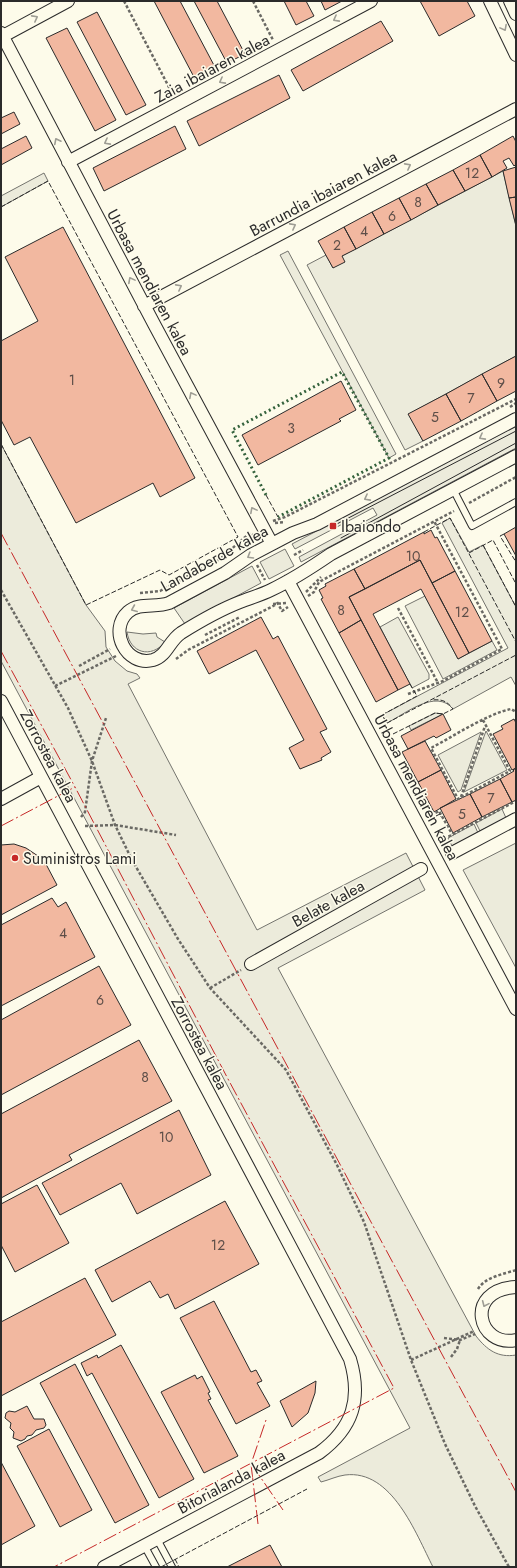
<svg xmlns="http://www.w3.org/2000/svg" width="517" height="1568" font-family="Jost,sans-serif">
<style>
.green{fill:#ecebdb;stroke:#74746e}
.building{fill:#f2b8a0;stroke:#2b2b2b}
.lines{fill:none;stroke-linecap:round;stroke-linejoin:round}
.lane-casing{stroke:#2b2b2b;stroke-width:8}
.street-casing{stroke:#2b2b2b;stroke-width:14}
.path{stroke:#6a6964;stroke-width:2.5;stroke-dasharray:3 2;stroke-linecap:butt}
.lane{stroke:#fdfbea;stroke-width:6}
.street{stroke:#fdfbea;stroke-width:12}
.tram{stroke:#2b2b2b;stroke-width:1}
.hedge{stroke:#34623c;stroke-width:3;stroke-dasharray:2 3;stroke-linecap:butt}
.fence{stroke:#2b2b2b;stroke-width:1;stroke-dasharray:5 2;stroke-linecap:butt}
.power{stroke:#c62828;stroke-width:1;stroke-dasharray:14 3 2 3;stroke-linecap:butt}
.oneway{stroke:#9e9d94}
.poi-dot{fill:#c62828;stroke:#fdfbea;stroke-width:1.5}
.labels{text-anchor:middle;stroke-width:3;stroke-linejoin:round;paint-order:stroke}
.number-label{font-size:14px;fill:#5d4e48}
.street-label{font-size:16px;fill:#2b2b2b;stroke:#fdfbea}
.poi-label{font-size:16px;fill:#2b2b2b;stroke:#fdfbea;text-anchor:start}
</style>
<rect width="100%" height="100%" fill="#fdfbea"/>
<!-- green -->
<path class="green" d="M503 171 516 226V356L409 414 423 441 405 450 307 265 326 255 333 268 342 256Z
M44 173 48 181 1 207V196Z
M288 251 396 454 389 458 280 255Z
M516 426V448L301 562 299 557 377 515 373 508 295 549 292 544Z
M1 444 86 605 105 631 106 647 115 661 127 671 137 674 140 678 128 684 257 930 406 853 425 890 278 968 476 1336C487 1350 498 1358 516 1355V1567H433C416 1534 392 1469 345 1475 337 1476 329 1480 321 1482L318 1477 410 1428 1 661Z
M450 518 469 552 483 545 516 607V686L511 677 453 709C436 688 405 714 387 723L382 715 508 648 442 523Z
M285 549 294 566 269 579 260 562Z
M252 566 261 583 185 624 174 608Z
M425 596 458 659 492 641 497 650 443 679 405 606Z
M398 617 429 674V679L412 688 380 627Z
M127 632 143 634 156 633 157 637 165 642C151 659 130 653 127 632Z
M435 713 443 714 411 730 409 726Z
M486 731 507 770 464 792Z
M481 732 461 790 458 792 438 755Z
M502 809 506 818 480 831 476 823Z
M474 824 478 833 452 846 448 838Z
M516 843V968L463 870Z"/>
<!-- building -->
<path class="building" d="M154 1H180L216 69 195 79Z
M194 1H217L245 54 227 63Z
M284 1H306L314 16 296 25Z
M321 1H342L325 10Z
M420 1H467L475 16 439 36Z
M97 12 146 105 126 115 77 22Z
M381 21 393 41 303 91 291 70Z
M67 28 116 120 95 131 46 38Z
M279 75 290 98 199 146 187 121Z
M14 112 20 124 1 134V118Z
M175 126 186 149 104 191 93 168Z
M26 136 32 148 1 165V149Z
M513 136 516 142V164L514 166 509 158 503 161 507 168 492 177 480 155Z
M480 155 492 177 465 191 453 170Z
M516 167V197L509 198 503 171Z
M453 170 465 191 438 205 426 184Z
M426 184 438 205 411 220 399 198Z
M516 197V226L509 198Z
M399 198 411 220 384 234 372 212Z
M372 212 384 234 356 249 344 227Z
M63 227 195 478 160 497 153 483 76 523 30 437 14 445 1 420V341L38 321 5 257Z
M344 227 356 249 342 256 345 262 333 268 318 241Z
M516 356V391L497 401 482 374Z
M482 374 497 401 461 421 446 394Z
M341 381 356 410 339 419 341 421 258 465 242 435Z
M446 394 461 421 423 441 408 414Z
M516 527V556L504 534Z
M431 530 435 538 437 537 455 571 432 583 420 560 365 589 354 569 424 532V534Z
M420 560 469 653 458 659 421 589 373 614 410 684 398 690 349 597Z
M354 569 365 589 349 597 361 620 339 633 321 599 323 598 319 590 326 586 325 584Z
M455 571 492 641 469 653 432 583Z
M261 617 273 639 278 636 327 729 320 732 331 752 321 758 322 760 300 769 289 748 304 740 256 650 209 674 197 651Z
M361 620 398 690 376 702 339 633Z
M443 714 451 730 436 738 434 736 408 749 401 736Z
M514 719 516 723V768L512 770 493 734 503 729 501 726Z
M425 741 441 770 418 782 402 752Z
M516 768V800L512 802 500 779 514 771 513 770Z
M441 770 456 799 434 812 418 782Z
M500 779 512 802 482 817 470 794Z
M470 794 482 817 453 833 440 808Z
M14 844 26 848 41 858 47 866 57 885 1 915V845Z
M52 898 58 907 66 902 95 957 1 1006V925Z
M99 966 131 1025 1 1095V1020Z
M139 1040 172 1101 69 1155 72 1160 1 1198V1114Z
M179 1110 211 1175 137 1214 121 1183 60 1215 42 1183Z
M37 1185 69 1243 15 1272 1 1245V1204Z
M225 1201 259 1264 175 1309 168 1294 160 1298 150 1281 112 1302 95 1270Z
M85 1278 116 1335 1 1396V1322Z
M214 1301 251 1372 256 1370 262 1381 257 1383 270 1406 236 1424 180 1318Z
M121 1345 194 1479 159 1498 92 1373 87 1376 81 1363 97 1355 98 1358Z
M75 1364 149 1505 115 1523 40 1383Z
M195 1375 197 1379 202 1376 210 1392 208 1393 211 1399 208 1400 238 1456 204 1473 161 1392Z
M316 1381 315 1393 308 1413 292 1427 280 1401Z
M27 1406 34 1419H44L46 1425 44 1428 36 1430 32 1435 27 1436 25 1439 21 1441 13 1438 14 1432 10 1428 11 1423 5 1418 6 1413 9 1411 15 1412Z
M49 1429 92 1510 60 1527 17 1446Z
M1 1462 35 1526 1 1545Z
M270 1545 282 1567H227Z"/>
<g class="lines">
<defs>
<path id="lane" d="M453 489 472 526 516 502
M157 1539 172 1567
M144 1545 156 1567"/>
<path id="street" d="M490 1 516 55
M510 1 516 14
M1 33 154 324 272 544
M3 36 68 1
M68 162 371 1
M144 306 516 109
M516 419 317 524 293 533 251 555 225 573 169 603C156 608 139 602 128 612 108 630 126 667 153 660 167 656 169 641 181 633 197 623 222 609 240 602 250 598 261 595 271 590 292 580 312 567 331 554L516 456
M288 581 516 1009
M1 701 350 1359C362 1399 353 1428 319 1453L104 1567
M1 799 41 777
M452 853 516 819
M251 964 421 869
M516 1287C463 1290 478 1348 516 1340"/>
</defs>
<!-- lane casing -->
<use href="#lane" class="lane-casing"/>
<!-- street casing -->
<use href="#street" class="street-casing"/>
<!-- path -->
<path class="path" d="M124 1 172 93
M253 1 273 40
M510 407 516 403
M469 503 516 477
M273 521 285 517 516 399
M275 523 285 522
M245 543 254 534
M294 555 303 550
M257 565 265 580
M1 590 68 708 92 761 115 825 132 860 178 939 210 988 286 1070 337 1165 364 1222 411 1360 445 1444 475 1506 509 1567
M306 592 321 577
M140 593 160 591 220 559 251 532
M308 596 314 592 319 582 332 575 454 511
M277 602 282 611 288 607
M273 604 286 603
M398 608 438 683
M205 635 240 617
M176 659 188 650 277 604
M79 666 110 649
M55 686 116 656
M408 694 443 681 502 649 434 521
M483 720 510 771 458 799 431 748C454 736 487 714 511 709L516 712
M461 797 485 726
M431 815 439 811 452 834
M81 817 85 812 92 761 106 718
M85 826 115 825 176 835
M444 839 516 801
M210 988 241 970
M478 1289C485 1277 504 1274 516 1270
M444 1338 460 1340 475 1334
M451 1357 457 1349 460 1340
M411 1360 474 1331"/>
<!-- lane -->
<use href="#lane" class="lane"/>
<!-- street -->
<use href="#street" class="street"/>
<!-- tram -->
<path class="tram" d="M333 526 516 431
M341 538 516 443"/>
<!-- hedge -->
<path class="hedge" d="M266 495 232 430 342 372 389 458 278 517"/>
<!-- fence -->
<path class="fence" d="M1 207 48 181 238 537 169 575 160 570 86 605 1 444
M266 495 278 517
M424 532 450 518 516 642
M504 534 500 536 516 562
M483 545 516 607
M469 553 493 540 516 584
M410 684 417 696 382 715 387 723 516 655
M393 734 435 713 443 714 453 709C447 701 442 699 432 700
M436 816 440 814 441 817
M175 1559 179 1567
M161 1567 307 1489"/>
<!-- power -->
<path class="power" d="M1 533 516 1492
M1 651 75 787
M1 826 75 787 228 1079 394 1388 54 1567
M252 1465 283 1510
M258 1524 251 1464 266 1420"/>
</g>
<!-- one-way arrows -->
<defs><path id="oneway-chevron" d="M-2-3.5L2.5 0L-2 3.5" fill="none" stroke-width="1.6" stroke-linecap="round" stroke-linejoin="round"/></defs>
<g class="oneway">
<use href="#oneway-chevron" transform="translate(35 18) rotate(-28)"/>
<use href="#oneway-chevron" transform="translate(336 19) rotate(152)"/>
<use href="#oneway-chevron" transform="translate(504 28) rotate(62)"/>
<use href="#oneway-chevron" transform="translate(222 81) rotate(152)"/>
<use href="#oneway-chevron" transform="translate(57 141) rotate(-117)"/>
<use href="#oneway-chevron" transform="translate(107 142) rotate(152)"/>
<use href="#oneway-chevron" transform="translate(408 166) rotate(-28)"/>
<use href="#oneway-chevron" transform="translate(293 226) rotate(-28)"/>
<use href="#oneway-chevron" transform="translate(131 280) rotate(-118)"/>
<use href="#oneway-chevron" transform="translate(179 287) rotate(-28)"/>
<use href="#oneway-chevron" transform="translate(192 395) rotate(-118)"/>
<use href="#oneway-chevron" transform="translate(482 437) rotate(152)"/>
<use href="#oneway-chevron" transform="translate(367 498) rotate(152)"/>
<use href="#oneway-chevron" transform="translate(253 510) rotate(-118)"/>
<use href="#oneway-chevron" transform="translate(250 556) rotate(149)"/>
<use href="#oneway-chevron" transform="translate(134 609) rotate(157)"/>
<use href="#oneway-chevron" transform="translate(485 1304) rotate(114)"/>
</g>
<!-- markers -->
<g class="poi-dot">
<rect x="329" y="522" width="8" height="8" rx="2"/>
<circle cx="15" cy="858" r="4"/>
</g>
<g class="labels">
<!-- number labels -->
<g class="number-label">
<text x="472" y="178">12</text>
<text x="418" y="207">8</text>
<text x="392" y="221">6</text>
<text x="364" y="236">4</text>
<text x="337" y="250">2</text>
<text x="72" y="385">1</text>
<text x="501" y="388">9</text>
<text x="471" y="403">7</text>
<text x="435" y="422">5</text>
<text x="291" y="433">3</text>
<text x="413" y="561">10</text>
<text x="341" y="615">8</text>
<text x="462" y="617">12</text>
<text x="491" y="803">7</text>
<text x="462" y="819">5</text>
<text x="63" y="938">4</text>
<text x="100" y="1005">6</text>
<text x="145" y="1082">8</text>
<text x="166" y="1142">10</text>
<text x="218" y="1250">12</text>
</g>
<!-- street labels -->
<g class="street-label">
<text transform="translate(212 68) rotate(-28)" y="6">Zaia ibaiaren kalea</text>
<text transform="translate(323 193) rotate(-28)" y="6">Barrundia ibaiaren kalea</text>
<text transform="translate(150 282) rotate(62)" y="6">Urbasa mendiaren kalea</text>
<text transform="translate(214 558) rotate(-29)" y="6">Landaberde kalea</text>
<text transform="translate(49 756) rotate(62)" y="6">Zorrostea kalea</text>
<text transform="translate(417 787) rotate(62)" y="6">Urbasa mendiaren kalea</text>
<text transform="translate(328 903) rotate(-29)" y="6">Belate kalea</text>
<text transform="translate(200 1043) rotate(62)" y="6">Zorrostea kalea</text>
<text transform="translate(231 1481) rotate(-28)" y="6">Bitorialanda kalea</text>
</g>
<!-- poi labels -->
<g class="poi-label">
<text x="341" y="532">Ibaiondo</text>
<text x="23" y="864">Suministros Lami</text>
</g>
</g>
<!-- border -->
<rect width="517" height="1568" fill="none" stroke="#2b2b2b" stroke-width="4"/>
</svg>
